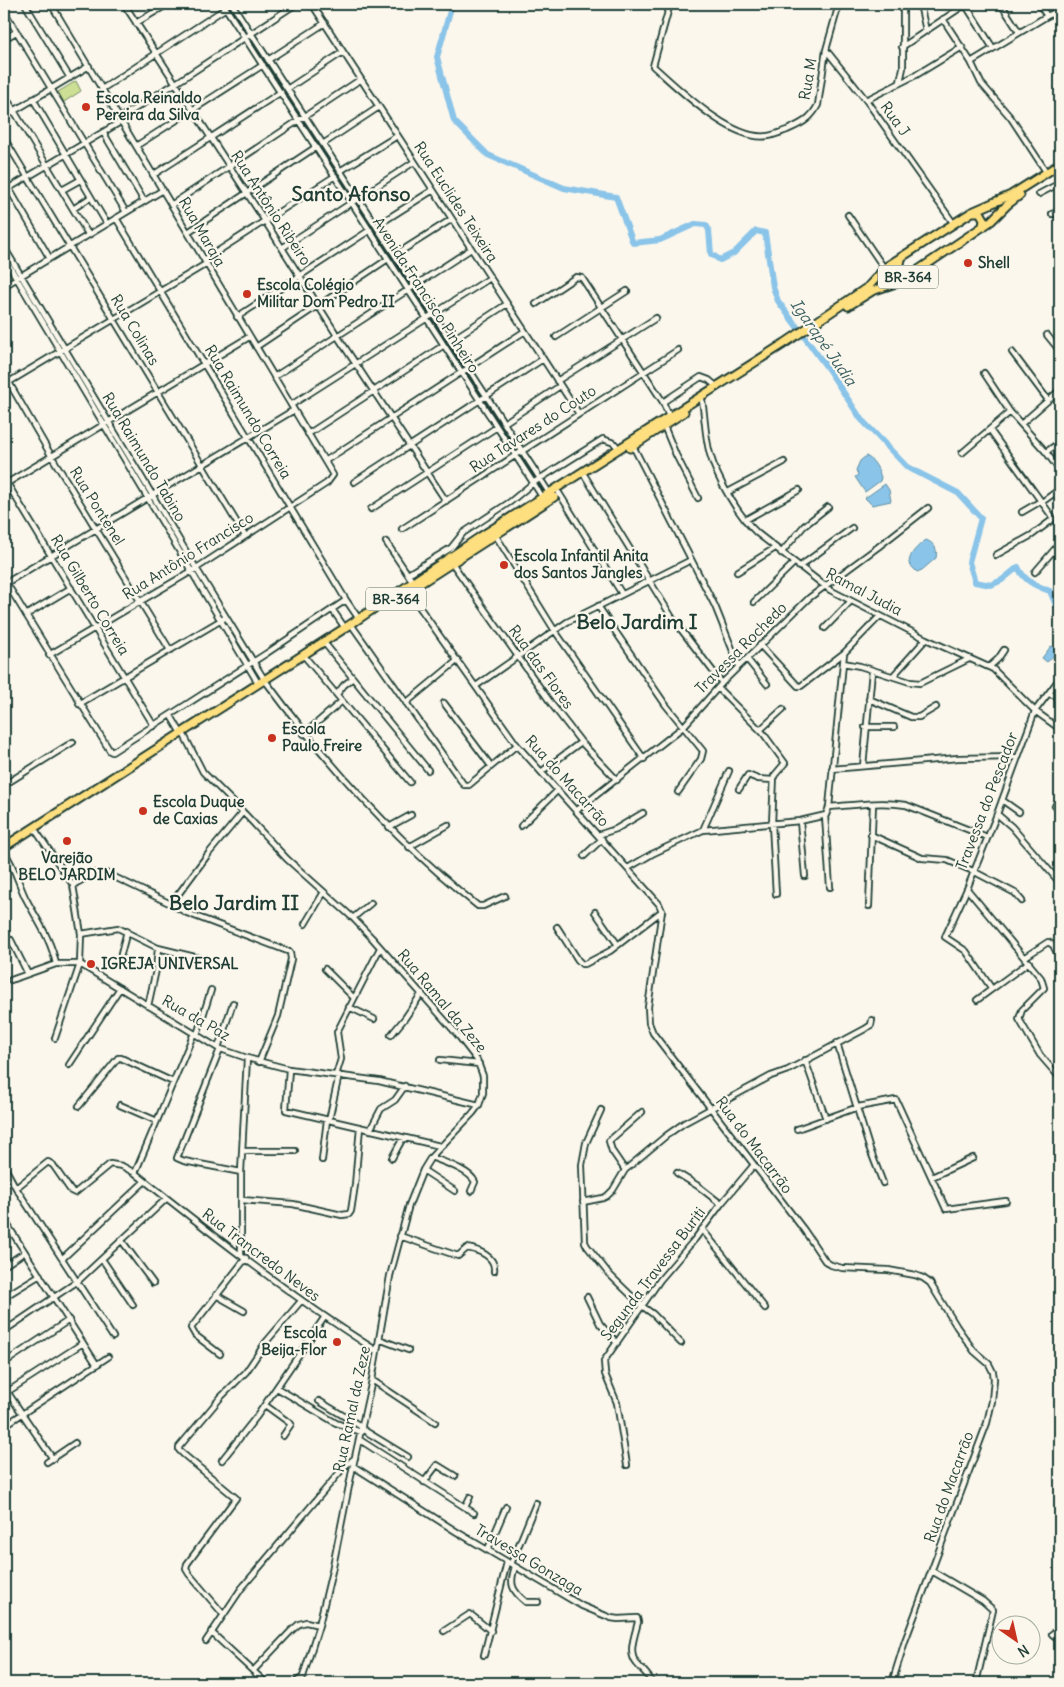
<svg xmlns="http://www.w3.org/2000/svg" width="1064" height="1687" font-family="Delius,sans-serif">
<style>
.green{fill:#ccdf94;stroke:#768e64}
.water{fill:#8ac4e9;stroke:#5f8ea1}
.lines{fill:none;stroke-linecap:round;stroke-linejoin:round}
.river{stroke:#8ac4e9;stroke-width:6}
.minor-casing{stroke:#1f3d34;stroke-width:8}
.trunk-casing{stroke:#1f3d34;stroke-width:11}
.minor{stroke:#fbf7ec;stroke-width:4.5}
.trunk{stroke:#fddf80;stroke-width:7}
.poi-dot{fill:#c8321e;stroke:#fbf7ec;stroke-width:2}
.labels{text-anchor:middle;stroke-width:4.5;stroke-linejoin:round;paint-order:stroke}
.shield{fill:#fbf7ec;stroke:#61756b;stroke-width:1}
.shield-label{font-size:14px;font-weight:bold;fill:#1f3d34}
.street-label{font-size:15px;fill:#1f3d34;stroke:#fbf7ec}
.poi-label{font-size:15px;font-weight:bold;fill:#1f3d34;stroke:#fbf7ec;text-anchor:start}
.water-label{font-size:16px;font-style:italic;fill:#3a5f61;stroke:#fbf7ec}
.district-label{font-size:20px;font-weight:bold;fill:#1f3d34;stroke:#fbf7ec}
</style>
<rect width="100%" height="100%" fill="#fbf7ec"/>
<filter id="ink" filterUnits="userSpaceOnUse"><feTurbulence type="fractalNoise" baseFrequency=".02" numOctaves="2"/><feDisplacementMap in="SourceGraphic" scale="10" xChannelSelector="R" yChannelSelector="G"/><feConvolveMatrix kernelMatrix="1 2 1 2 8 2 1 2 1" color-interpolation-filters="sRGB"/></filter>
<g filter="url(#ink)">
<!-- green -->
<path class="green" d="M76 81 81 91 64 102 58 92Z"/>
<!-- water -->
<path class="water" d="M866 456C874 460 879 469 881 478L880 481 865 492 855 477 858 475 856 470 860 461Z
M885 484 889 490 891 501 872 505 865 498Z
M926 540C934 543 938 549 936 558L922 570 917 572 909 564C909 553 918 546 926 540Z
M1051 646 1057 649 1058 652 1047 662 1042 658Z"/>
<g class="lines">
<!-- river -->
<path class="river" d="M452 4 437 57 454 121 488 155 564 188 616 197 633 243 660 240 695 224 706 225 709 230 711 254 720 260 734 253 756 231 765 233 773 287 778 301 828 369 861 419 907 467 958 493 981 518 969 562 975 582 991 585 1002 580 1018 567C1024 581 1036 586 1050 591L1056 605 1060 607"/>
<defs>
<path id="minor" d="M25 4 70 78
M124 4 265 221 338 337 446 501
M223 4 543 498
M232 4 550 494
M312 4 579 414
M670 4 653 66C679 89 732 142 768 136 775 135 781 132 787 130 801 124 811 119 818 105L826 50 839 4
M920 4 926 31
M965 4 993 48
M1001 4 1019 32
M1039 4 1047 16
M4 11 126 212
M943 19 971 62 981 83 1011 118 1047 173
M136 23 168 4
M4 39 16 32
M902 47 966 4
M826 50 866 100
M268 60 325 23
M971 62 1047 16 1060 10
M900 82 903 68V4
M102 89 226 8
M287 89 343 52
M4 94 88 234
M33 99 107 224
M4 117 89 66
M120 118 176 83 296 4
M103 132 144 201
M4 138 245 536
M323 144 379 107
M136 146 263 65
M340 171 397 136
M153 175 281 92
M4 180 49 257
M62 190 80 180
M4 191 122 121
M1039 194 1060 183
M171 205 361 79
M73 209 91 197
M1052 214 1060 212
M848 215 884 268
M116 218 346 600 359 619
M954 224 866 100 916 75 962 47
M376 226 433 190
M188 232 316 147
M4 247 196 568 264 679
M282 248 414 162
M395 255 452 219
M4 257 258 683
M204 260 335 176
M4 286 163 190
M536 304 576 277 582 278 663 402 669 416
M237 317 370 230
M1047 335 1060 351
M556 337 627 291
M450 341 507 304
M256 347 388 259
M1012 352 1048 400
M984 373 1010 412 1046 452 1060 471
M4 374 52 457 170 650
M274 377 471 249
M557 381 656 318
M4 385 206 264
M702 400C705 417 705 437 710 454 717 479 738 515 757 533L830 590 926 639 993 669 1035 711 1060 729
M663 402 701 377 709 380 716 386
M291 405 490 278
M504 423 560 386
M1021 424 1060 390
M664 426 676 455 698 498
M990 430 1053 518 1052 520 1032 535 996 555
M308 434 444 345
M633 446 715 606 739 666
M1046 452 1060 442
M962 453 1010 412
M325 461 525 331
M585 476 673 619 722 683
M4 478 154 726
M354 482 543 359
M4 485 249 337
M728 492 784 462
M559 493 622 594
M1042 502 1060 489
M371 509 497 427
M1022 512 1041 501
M745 520 799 490
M402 529 678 350
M496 536 555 631 644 759
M386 542 413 582
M781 553 804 526 828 507
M452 563 553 706 581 742 617 780
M799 567 852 528
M737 572 775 548
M1035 572 1060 543
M408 574 451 548 463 533 510 502 533 483 603 439 614 443 619 449
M4 579 110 751 112 752 267 653 346 600
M6 583 294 410
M408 591 517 745 659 904 662 911 648 1007 649 1023 653 1033 804 1230 825 1261 831 1265 842 1268 888 1270 915 1275 923 1278 930 1283 957 1327 974 1351 989 1364 993 1372 994 1379 992 1401 987 1423 905 1641 892 1683
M754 602 794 563
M598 606 665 704 703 751 701 759 678 792
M332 609 345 628
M26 615 71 588
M353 627 464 785H469L517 745
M825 628 850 602
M326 645 428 770
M760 645 798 686H801L844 653 880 616
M49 655 192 571 327 483 333 475 51 4
M305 657 410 782
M747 659 767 684
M843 663 860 666 910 682 920 683 969 659
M989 667 998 659 1004 650
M893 676 926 639
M267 683C328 765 397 842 478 906H483L505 896
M476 686 567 622 691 560
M718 688 763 733 785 763 774 776 772 824 776 894
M337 694 344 685 353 678
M1048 694 1060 696
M869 699 911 717H919L936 707
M406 703 458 660
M444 703 491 766
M79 704 223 619
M171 716 181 733
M865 727H894
M760 730 783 709
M304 734 342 701
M184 735 203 772 243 812 287 859 353 918 372 938 457 1034 477 1060 483 1076V1093L479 1105 473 1113 431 1157 423 1170 409 1205 390 1276 372 1380 353 1466 332 1571 319 1625 301 1683
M863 766 872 671
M832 769 958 758 1017 757
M541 772 581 742
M4 785 73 742
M739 789 748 775 758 779 773 780
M1002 800 1019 812
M1055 806 1060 798
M829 807C854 805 881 801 906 805L987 837
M576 811 683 727 722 683 809 598 878 547 928 508
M997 814 1012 827 1060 883
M825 816 830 887
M800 821 805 876
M521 826 558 790
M389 827 411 815
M703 830 729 771
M36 831 73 885 81 934 80 964 218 1048 247 1058 289 1069 379 1081 479 1105
M598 835 616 829 643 813
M871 835 922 858 947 860 973 871 1015 893 1022 901
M409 847 448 825
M4 851C14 866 18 882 25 897 37 920 51 939 56 964
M584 856 602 839
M628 868 652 854 703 830 800 821 826 815 829 807 844 653
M73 885 94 873H106L171 904 187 913 290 952 291 959 278 1016 259 1062
M967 889 1041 978 1044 988 1022 1010 1019 1019 1040 1055 1060 1078
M171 904 209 853 243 812
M869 906 873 804
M595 912 618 945
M353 918 371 903
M305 924 324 892
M557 927 578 960 582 964H585L610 951 662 911
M81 934 118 928 158 948 199 958
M11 940 28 974
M121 954 127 931
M1025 957 1048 942 1053 945 1058 955
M325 969 354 998
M11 980 56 964H80L55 1038
M992 989 966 951 945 937 967 889 997 814 1035 711 1060 678
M977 1000 1029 962
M148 1006 156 970 158 948
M349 1007 374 1019
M197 1035 211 990
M391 1035 405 1018 422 993
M837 1043 869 1147 883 1183
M218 1048 233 1003
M220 1049 177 1158 184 1161 241 1172
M440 1060 479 1064
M805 1060 826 1119
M69 1065 120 988
M289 1069 286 1110 440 1146
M336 1075 341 1059 337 1032 380 948
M120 1105 157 1121
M79 1106 118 1058H121L173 1082
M1060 1109V1114
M601 1110 586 1143 582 1165 585 1242 587 1246 609 1274 642 1306 653 1314 681 1343
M329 1120 339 1075
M797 1129 858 1107 896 1100 946 1209 1006 1201
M370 1130 381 1109 395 1100 405 1086
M243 1151H295
M431 1157C443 1162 470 1170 475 1182L471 1191
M392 1158 403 1138
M322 1160 327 1120
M4 1166 16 1188 113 1337
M423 1170 455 1191
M625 1170 612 1151 609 1141 642 1112
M135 1173 194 1033
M677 1173 698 1186 721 1204
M932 1177 973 1158
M16 1188 48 1162 53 1165 71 1191 75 1193 110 1164 122 1166 135 1173C214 1236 292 1297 377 1351
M241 1200 293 1204 342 1215 349 1214 351 1211 355 1185 360 1127
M583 1202 603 1198 607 1196 613 1190 625 1170 667 1135 684 1123 771 1076 788 1070 865 1029 871 1025 872 1020
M5 1221 97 1365
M702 1229 765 1308
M400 1236 458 1256 467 1248C478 1250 496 1256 494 1271
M122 1241 153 1283
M241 1255V1172L247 1058
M63 1258 145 1181
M102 1259 133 1305
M4 1266 25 1252
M216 1295 244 1311
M4 1297 40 1275
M587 1297 600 1324 617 1343
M4 1331 78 1281 166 1199
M379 1339 408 1350
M220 1354 195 1335 191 1328 246 1258
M4 1363 69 1320
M372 1380 435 1422
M4 1387 53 1459
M277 1388 336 1423 361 1432
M4 1394 83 1343
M319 1401 362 1427
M265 1405 291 1424 283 1436
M4 1426 108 1357
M362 1429 408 1457
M360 1440 474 1513
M222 1460 257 1416 324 1318
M47 1462 75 1443
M627 1465 617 1403 605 1374 604 1361 660 1280 695 1239 721 1204 753 1166
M353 1466 457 1532 582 1606 611 1618 618 1619 637 1618 638 1622C635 1635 627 1653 637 1664 643 1671 649 1675 652 1683
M424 1482 437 1465 455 1476
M465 1507 470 1497
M488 1549 506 1507
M511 1564 536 1503
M515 1567C509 1584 512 1591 526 1602H538
M932 1571 983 1601 993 1610 976 1683
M223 1614 189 1574 186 1569 187 1564 236 1498 183 1454 179 1450V1447L221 1397 246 1372 266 1342 301 1301
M1060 1629 1052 1634 1060 1640
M444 1631 470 1614 491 1631
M211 1632 266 1683
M206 1641 241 1589 345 1466 355 1458
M484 1655 507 1562
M253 1671 291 1631 299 1624 306 1622 319 1625
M294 1683 303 1677"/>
<path id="trunk" d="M974 212H980L984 219 983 227
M902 257C899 263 899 269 905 273L913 274
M848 306 872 291 902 281 991 221 1007 205 1020 195
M630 448 684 412
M410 590 554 497
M4 847 345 628 480 537 785 343 868 287 886 267 972 212 1011 195 1060 164"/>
</defs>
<!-- minor casing -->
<use href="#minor" class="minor-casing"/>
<!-- trunk casing -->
<use href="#trunk" class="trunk-casing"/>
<!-- minor -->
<use href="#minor" class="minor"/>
<!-- trunk -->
<use href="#trunk" class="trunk"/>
</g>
</g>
<!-- markers -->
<g class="poi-dot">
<circle cx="86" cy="107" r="5"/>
<circle cx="968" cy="263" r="5"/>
<circle cx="247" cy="294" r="5"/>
<circle cx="504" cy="565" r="5"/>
<circle cx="272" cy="738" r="5"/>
<circle cx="143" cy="811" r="5"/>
<circle cx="67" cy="841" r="5"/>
<circle cx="91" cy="964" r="5"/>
<circle cx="337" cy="1342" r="5"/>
</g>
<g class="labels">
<!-- shield labels -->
<g class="shield">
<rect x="878" y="265.5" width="60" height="23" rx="4"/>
<rect x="366" y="587.5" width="60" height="23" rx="4"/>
</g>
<g class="shield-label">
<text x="908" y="282">BR-364</text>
<text x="396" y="604">BR-364</text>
</g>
<!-- street labels -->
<g class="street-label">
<text transform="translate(808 79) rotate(-80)" y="5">Rua M</text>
<text transform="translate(895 119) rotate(54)" y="5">Rua J</text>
<text transform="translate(456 202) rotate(57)" y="5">Rua Euclides Teixeira</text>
<text transform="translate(271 208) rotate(57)" y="5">Rua Antônio Ribeiro</text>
<text transform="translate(202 232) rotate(60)" y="5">Rua Maraja</text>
<text transform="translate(426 295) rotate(57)" y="5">Avenida Francisco Pinheiro</text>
<text transform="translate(135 330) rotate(59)" y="5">Rua Colinas</text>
<text transform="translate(248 412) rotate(59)" y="5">Rua Raimundo Correia</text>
<text transform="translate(533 429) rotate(-33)" y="5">Rua Tavares do Couto</text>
<text transform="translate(144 457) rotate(59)" y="5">Rua Raimundo Tabino</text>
<text transform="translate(97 506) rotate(58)" y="5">Rua Pontenel</text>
<text transform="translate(188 556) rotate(-32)" y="5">Rua Antônio Francisco</text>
<text transform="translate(864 592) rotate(28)" y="5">Ramal Judia</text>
<text transform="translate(90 595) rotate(59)" y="5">Rua Gilberto Correia</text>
<text transform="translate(741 648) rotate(-45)" y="5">Travessa Rochedo</text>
<text transform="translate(541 667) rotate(54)" y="5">Rua das Flores</text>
<text transform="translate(567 781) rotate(48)" y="5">Rua do Macarrão</text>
<text transform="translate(987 801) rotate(-69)" y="5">Travessa do Pescador</text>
<text transform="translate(442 1001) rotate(50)" y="5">Rua Ramal da Zeze</text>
<text transform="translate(196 1018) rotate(30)" y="5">Rua da Paz</text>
<text transform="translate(754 1145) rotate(53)" y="5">Rua do Macarrão</text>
<text transform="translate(261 1255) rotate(37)" y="5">Rua Trancredo Neves</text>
<text transform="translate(653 1274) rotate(-53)" y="5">Segunda Travessa Buriti</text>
<text transform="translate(352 1409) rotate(-78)" y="5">Rua Ramal da Zeze</text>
<text transform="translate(949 1487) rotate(-70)" y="5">Rua do Macarrão</text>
<text transform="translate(529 1560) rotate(31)" y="5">Travessa Gonzaga</text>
</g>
<!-- poi labels -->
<g class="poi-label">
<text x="96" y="103">Escola Reinaldo<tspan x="96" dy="17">Pereira da Silva</tspan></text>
<text x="978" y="268">Shell</text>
<text x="257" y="290">Escola Colégio<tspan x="257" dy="17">Militar Dom Pedro II</tspan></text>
<text x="514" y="561">Escola Infantil Anita<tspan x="514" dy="17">dos Santos Jangles</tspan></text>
<text x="282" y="734">Escola<tspan x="282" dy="17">Paulo Freire</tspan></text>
<text x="153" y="807">Escola Duque<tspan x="153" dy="17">de Caxias</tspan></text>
<text x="67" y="863" text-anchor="middle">Varejão<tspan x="67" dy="17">BELO JARDIM</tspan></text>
<text x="101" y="969">IGREJA UNIVERSAL</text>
<text x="327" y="1338" text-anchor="end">Escola<tspan x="327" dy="17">Beija-Flor</tspan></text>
</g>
<!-- water labels -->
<g class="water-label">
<text transform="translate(824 342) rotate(55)" y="6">Igarapé Judia</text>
</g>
<!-- district labels -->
<g class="district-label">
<text x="351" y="201">Santo Afonso</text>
<text x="637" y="629">Belo Jardim I</text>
<text x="234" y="910">Belo Jardim II</text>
</g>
</g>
<!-- margin -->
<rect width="1064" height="1687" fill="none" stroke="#fbf7ec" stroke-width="20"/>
<rect x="10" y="10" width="1044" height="1667" fill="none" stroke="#1f3d34" stroke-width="2" filter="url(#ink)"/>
<!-- north arrow -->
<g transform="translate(1016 1640) rotate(146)"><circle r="24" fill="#fbf7ec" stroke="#a3ada2"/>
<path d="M0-4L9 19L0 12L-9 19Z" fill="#c8321e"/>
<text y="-8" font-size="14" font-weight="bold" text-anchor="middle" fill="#1f3d34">N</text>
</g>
</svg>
